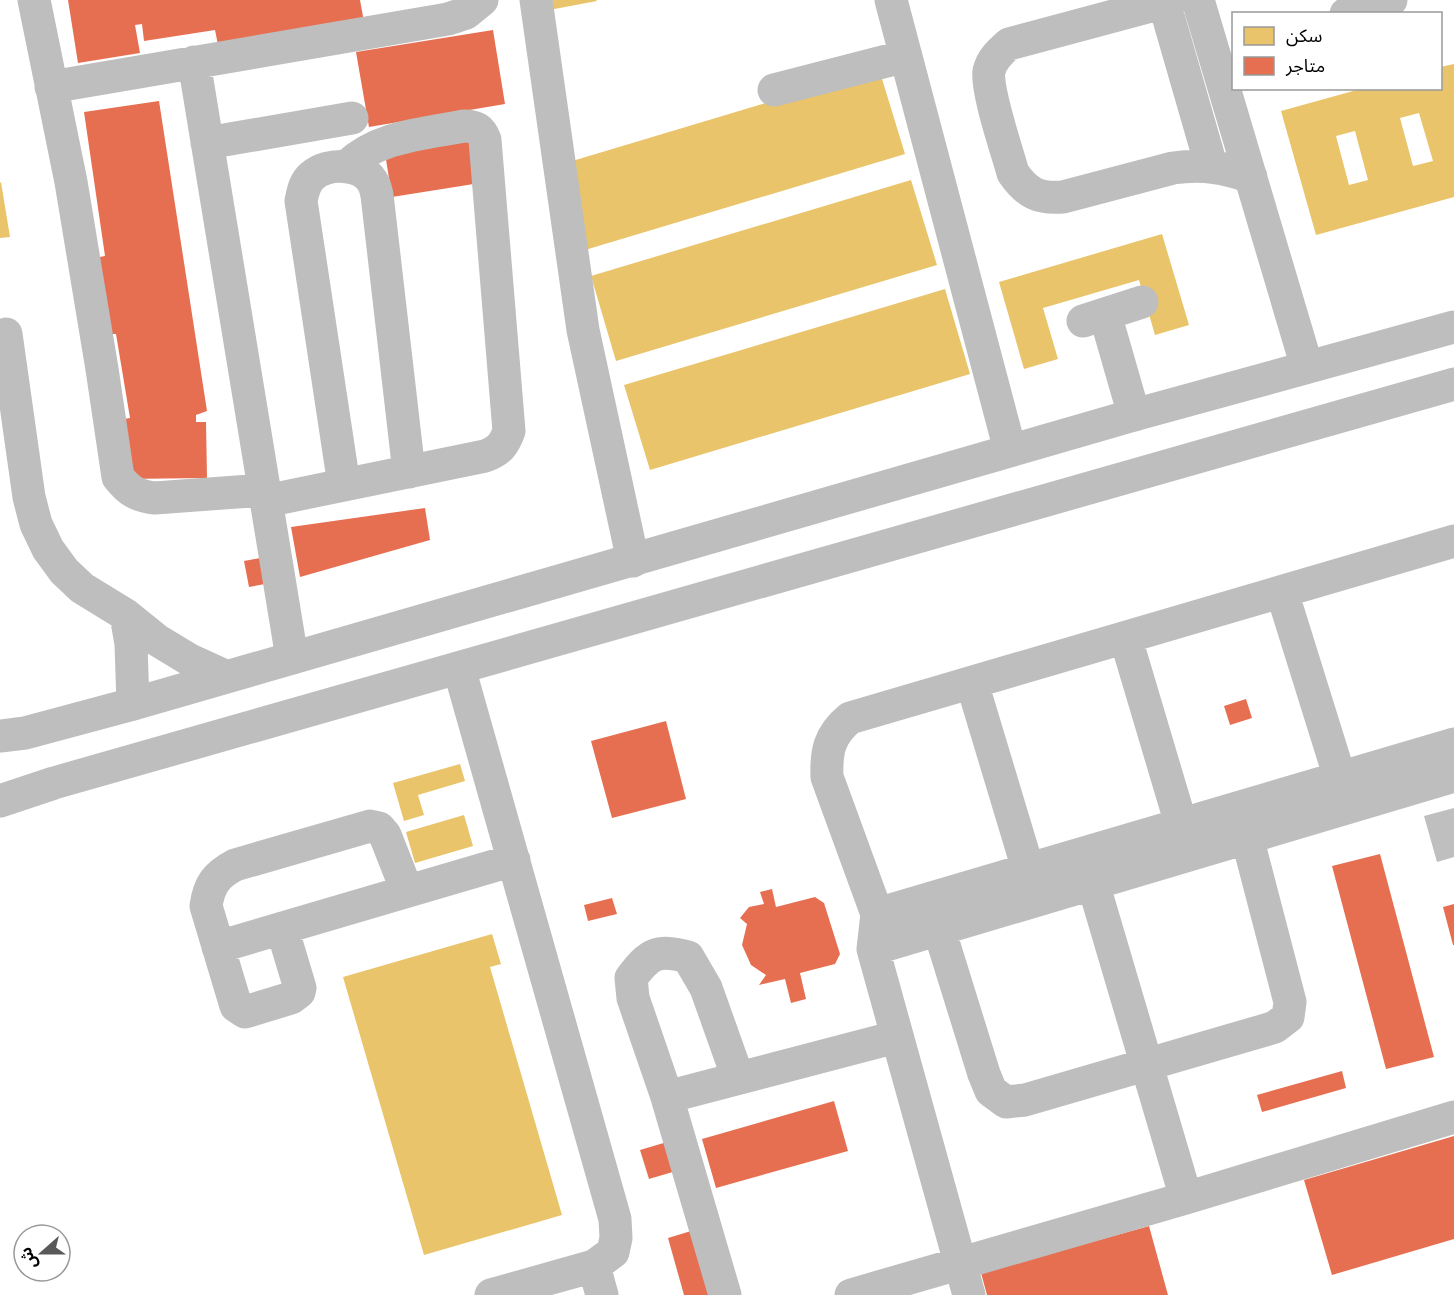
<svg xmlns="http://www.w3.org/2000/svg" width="1454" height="1295" font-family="Poppins,'Noto Sans Arabic',sans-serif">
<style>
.water{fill:#bfbfbf}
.homes{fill:#e9c46a;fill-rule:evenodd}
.shops{fill:#e76f51}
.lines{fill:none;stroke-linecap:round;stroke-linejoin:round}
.minor{stroke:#bebebe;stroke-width:33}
.major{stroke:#bebebe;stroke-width:33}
</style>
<rect width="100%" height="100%" fill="#fff"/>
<!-- water -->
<path class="water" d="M1454 808V857L1437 862 1424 816Z"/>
<!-- homes -->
<path class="homes" d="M547 0H596L597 1 549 10Z
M1454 64V197L1316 235 1281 111 1364 88H1440V67ZM1419 113 1433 161 1413 166 1400 118ZM1355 131 1368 180 1349 185 1336 136Z
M879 69 905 154 585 250 559 165Z
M911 180 937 265 616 361 591 276Z
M1 182 10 237 0 238V183Z
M1162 234 1189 325 1155 335 1139 280 1043 308 1058 359 1024 369 999 282Z
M945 289 970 374 650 470 624 385Z
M460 764 465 781 418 795 424 815 404 821 393 783Z
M464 815 473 846 415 863 406 832Z
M492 934 501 964 490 967 562 1215 424 1255 343 977Z"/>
<!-- shops -->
<path class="shops" d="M68 0H360L364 22 218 45 215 30 144 41 142 24 135 25 140 53 78 63Z
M493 30 505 104 369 127 356 52Z
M159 101 207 411 196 415V422H206L207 478 124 479V419L130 418 116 334H105L94 258 105 256 84 112Z
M472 134 480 183 392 197 384 147Z
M425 508 430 540 300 577 291 527Z
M260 558 265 584 249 587 244 561Z
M1246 699 1252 718 1230 725 1224 706Z
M666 721 686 799 612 818 591 741Z
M1380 854 1434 1057 1386 1069 1332 866Z
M772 889 776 907 815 897 824 903 840 954 835 964 800 973 806 999 791 1003 785 979 759 985 766 975 751 965 742 945 747 924 740 918 749 907 764 904 760 892Z
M612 898 617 914 588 921 584 905Z
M1454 904V945H1453L1443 907Z
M1342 1071 1346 1088 1262 1112 1257 1095Z
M834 1101 848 1151 716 1188 702 1139Z
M1454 1136V1239L1332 1275 1304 1180Z
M667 1142 676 1171 649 1179 640 1150Z
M1149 1226 1168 1295H987L981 1273Z
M691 1231 710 1295H684L668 1238Z"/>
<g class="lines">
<!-- minor -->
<path class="minor" d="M34 0 71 182 102 369 118 477C129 491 137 496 155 498L264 490
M536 0 583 330 633 561
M891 0 1010 450
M1173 0 1009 44C1000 52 992 59 989 71 986 90 1007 151 1013 173 1027 193 1038 199 1063 197L1173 168C1202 164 1224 167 1251 177
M1198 0 1307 367
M1164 2 1211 165
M1346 14 1391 0
M194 62 292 658
M51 87 448 19 466 13 482 0
M774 90 906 56
M207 143 352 118
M1105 314 1134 415
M1083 321 1142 302
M6 334 29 497 36 524 48 549 64 571 82 588 126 615 157 640 190 660 225 676
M344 485 301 201C303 192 304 183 312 176 328 162 361 163 372 181 375 185 376 191 377 195L409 472
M266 501 485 456C499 451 504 445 509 431L485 140C481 129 476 126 464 126 423 134 378 136 347 166
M1282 592 1340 778
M126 615 131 644 133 704
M1126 639 1181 824
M459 668 615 1219 616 1238 613 1252 594 1266 491 1295
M972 683 1028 869
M1093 883 1186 1198
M877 914 1454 744
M282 928 300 988 299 992 291 998 245 1012 236 1006 206 906C209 885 216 875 235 865L370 826 379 828 385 835 407 891
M939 929 984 1074 991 1091 1006 1102 1025 1100 1262 1031 1275 1027 1288 1017 1290 1002 1247 837
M218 947 514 860
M873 949 1454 776
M667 1097 896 1037
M594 1266 602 1295
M725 1295 667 1097 633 998 631 978C650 953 657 949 688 957L706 988 738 1078
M851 1295 1186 1198 1454 1117
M969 1295 873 949 877 914 827 777C826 752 829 735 850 718L1454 541"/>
<!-- major -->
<path class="major" d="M0 736 25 733 133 704 1134 415 1454 327
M0 801 54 783 1454 384"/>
</g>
<!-- legend -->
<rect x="1232" y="12" width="210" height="78" fill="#ffffff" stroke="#999999" stroke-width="1.5"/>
<rect x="1244" y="27" width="30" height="18" fill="#e9c46a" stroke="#999999" stroke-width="1.5"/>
<text x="1286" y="42" font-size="18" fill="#000000">سكن</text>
<rect x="1244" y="57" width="30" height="18" fill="#e76f51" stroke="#999999" stroke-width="1.5"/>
<text x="1286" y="72" font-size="18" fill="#000000">متاجر</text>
<!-- north arrow -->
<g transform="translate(42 1253) rotate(249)"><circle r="28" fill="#ffffff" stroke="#999999" stroke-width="1.5"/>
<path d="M0-4.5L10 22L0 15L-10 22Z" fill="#595959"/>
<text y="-9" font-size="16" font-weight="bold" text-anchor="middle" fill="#000000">ش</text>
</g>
</svg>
